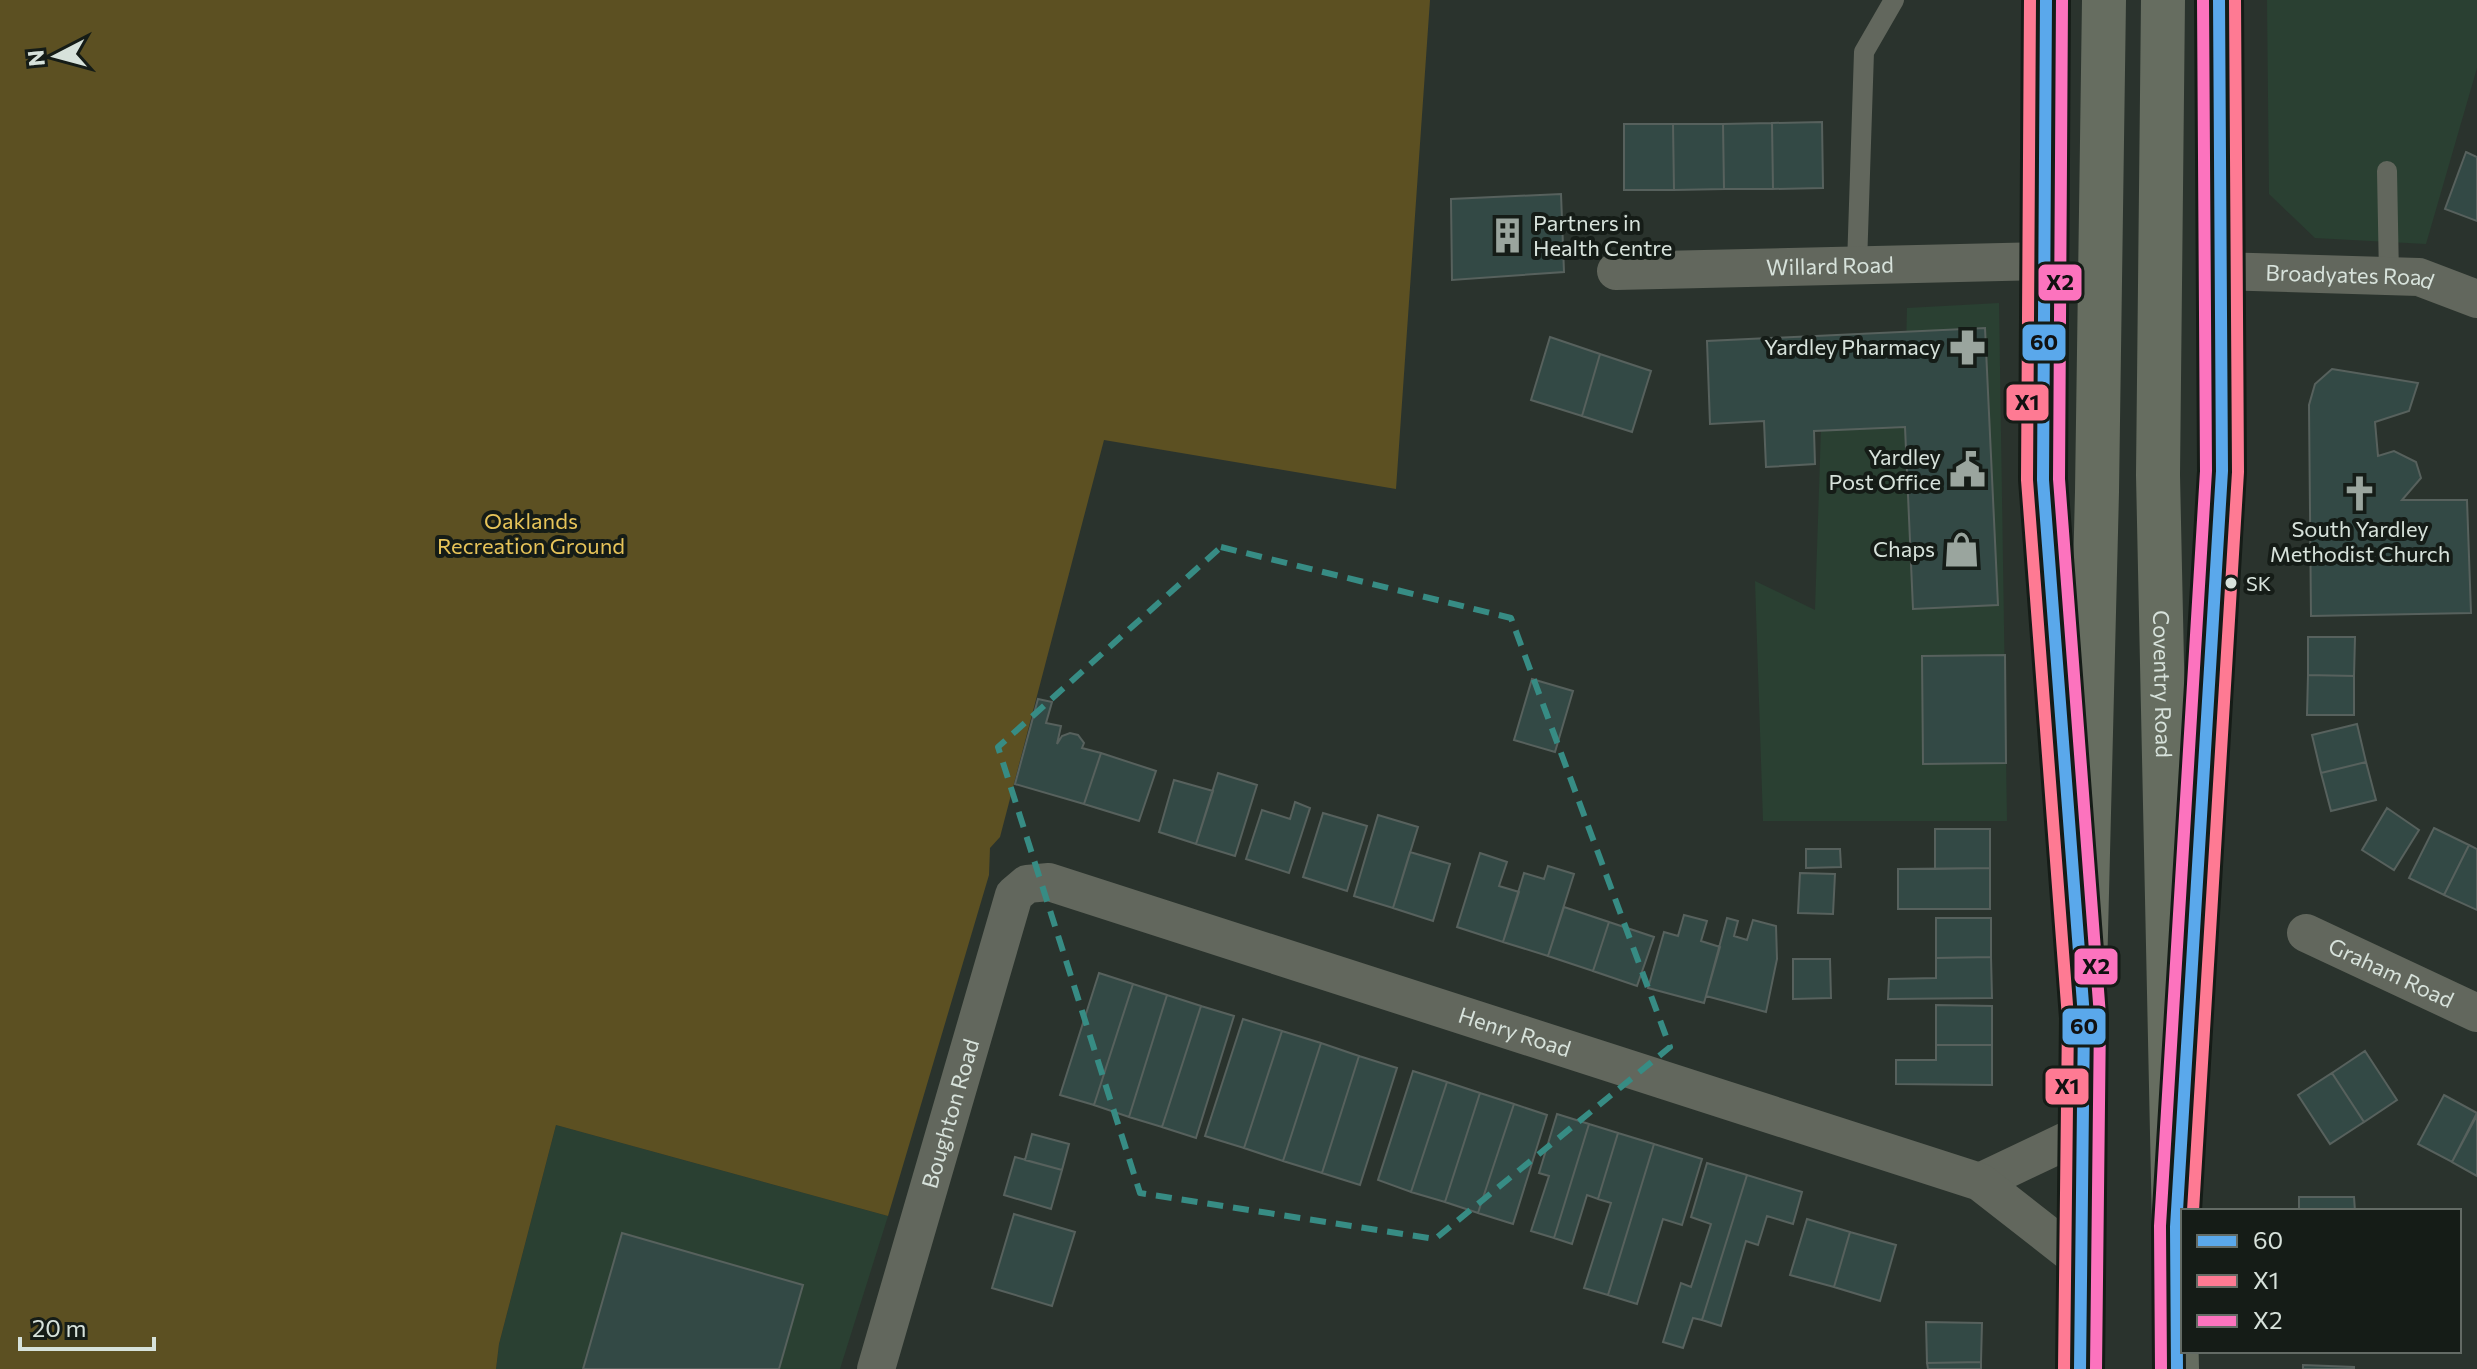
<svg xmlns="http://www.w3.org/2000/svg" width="2477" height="1369" font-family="Commissioner,sans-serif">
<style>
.built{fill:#2a4032}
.green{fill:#5c5022}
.building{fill:#334945;stroke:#57615d;stroke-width:2}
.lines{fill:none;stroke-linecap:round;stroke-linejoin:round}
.lane{stroke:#62675d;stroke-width:20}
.street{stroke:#62675d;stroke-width:38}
.highway{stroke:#666d60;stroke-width:44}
.bus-1-casing{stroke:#151c17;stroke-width:18}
.bus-2-casing{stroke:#151c17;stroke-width:18}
.bus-3-casing{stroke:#151c17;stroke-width:18}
.bus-1{stroke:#5aa8eb;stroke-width:12}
.bus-2{stroke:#fe7a93;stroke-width:12}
.bus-3{stroke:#fc73be;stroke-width:12}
.marked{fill:none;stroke:#378c84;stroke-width:6;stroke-dasharray:16 10;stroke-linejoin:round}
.bus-dot{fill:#d7e2db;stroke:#151c17;stroke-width:3}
.labels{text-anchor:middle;stroke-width:8;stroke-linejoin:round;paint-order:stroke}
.bus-label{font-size:20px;fill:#d7e2db;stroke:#151c17;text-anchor:start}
.poi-label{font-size:22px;fill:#d7e2db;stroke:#151c17;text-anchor:end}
.street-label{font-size:22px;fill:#d7e2db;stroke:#151c17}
.park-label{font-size:22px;fill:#e7c459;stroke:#151c17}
.line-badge{stroke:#151c17;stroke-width:3}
.pale-badge-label{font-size:22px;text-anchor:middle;font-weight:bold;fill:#111}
</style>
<rect width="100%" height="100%" fill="#2a332d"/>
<!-- built -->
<path class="built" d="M2267 0H2477V68L2426 244 2315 238 2269 194Z
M1999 303 2007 821H1763L1755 581 1815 610 1821 429 1904 428 1907 308Z
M556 1125 888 1216 840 1369H496L499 1344Z"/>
<!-- green -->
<path class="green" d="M0 0H1430L1396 489 1104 440 1000 837 990 848 989 875 888 1216 556 1125 499 1344 496 1369H0Z"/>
<!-- building -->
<path class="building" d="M1822 122 1823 188 1773 189 1772 123Z
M1772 123 1773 189H1724L1723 124Z
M1624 124H1673L1674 190H1624Z
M1673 124H1723L1724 189 1674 190Z
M2466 152 2477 157V221L2445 209Z
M1561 194 1564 272 1452 280 1451 199Z
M1985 328 1998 605 1913 609 1905 427 1814 431 1815 464 1766 467 1764 421 1710 424 1707 341Z
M1550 337 1600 354 1582 416 1531 400Z
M1600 354 1651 371 1632 432 1582 416Z
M2332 369 2418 383 2409 411 2375 422 2378 456 2394 451 2416 462 2421 478 2402 500H2467L2471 613 2311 616 2309 405 2315 384Z
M2308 637H2355L2354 676 2308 675Z
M2005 655 2006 763 1923 764 1922 656Z
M2308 675 2354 676V715H2307Z
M1532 679 1573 691 1555 752 1514 740Z
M1038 699 1052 702 1046 723 1061 726 1057 744 1062 736 1070 733 1078 735 1084 743 1082 748 1101 753 1084 804 1015 784Z
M2357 724 2366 762 2321 773 2312 735Z
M1101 753 1156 771 1139 821 1084 804Z
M2366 762 2376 800 2331 811 2321 773Z
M1218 773 1257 785 1235 856 1196 844Z
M1174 780 1213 791 1196 844 1159 832Z
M1295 802 1310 808 1289 873 1246 859 1262 810 1290 819Z
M2387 808 2419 830 2394 870 2362 850Z
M1323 813 1367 826 1347 891 1303 877Z
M1378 815 1418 827 1393 908 1354 896Z
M2434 828 2469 845 2444 895 2409 878Z
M1935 829H1990V868L1935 869Z
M2469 845 2477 849V910L2444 895Z
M1806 849H1840L1841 867 1806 868Z
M1410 852 1450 864 1433 921 1393 908Z
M1480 853 1507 862 1499 886 1519 892 1503 942 1457 927Z
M1548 866 1574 874 1548 956 1503 942 1524 873 1544 879Z
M1990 868V909H1898V869Z
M1800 873 1835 874 1833 914 1798 913Z
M1564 907 1609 922 1593 971 1548 956Z
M1684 915 1707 921 1701 941 1720 947 1704 1003 1648 988 1664 932 1678 936Z
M1727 918 1738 921 1734 936 1747 940 1753 920 1776 926 1777 959 1766 1012 1706 996Z
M1936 918H1991V957L1936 958Z
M1609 922 1654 937 1637 986 1593 971Z
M1991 957 1992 998 1888 999 1889 979 1936 978V958Z
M1793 959H1830L1831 998 1793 999Z
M1099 973 1133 984 1094 1105 1060 1095Z
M1133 984 1167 995 1129 1117 1094 1105Z
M1167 995 1201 1006 1162 1127 1129 1117Z
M1936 1005 1992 1006V1045H1936Z
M1201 1006 1234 1016 1196 1138 1162 1127Z
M1243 1019 1282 1031 1244 1148 1205 1136Z
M1282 1031 1321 1043 1283 1161 1244 1148Z
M1321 1043 1359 1056 1322 1173 1283 1161Z
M1936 1045H1992V1085L1896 1084V1060H1936Z
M2365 1051 2397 1100 2364 1122 2332 1073Z
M1359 1056 1397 1068 1360 1185 1322 1173Z
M1413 1071 1447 1082 1411 1192 1378 1180Z
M2332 1073 2364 1122 2330 1144 2298 1095Z
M1447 1082 1480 1093 1445 1202 1411 1192Z
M1480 1093 1514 1104 1478 1213 1445 1202Z
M2444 1095 2477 1113 2452 1162 2418 1144Z
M1514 1104 1547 1115 1513 1224 1478 1213Z
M1557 1114 1589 1124 1554 1238 1531 1231 1549 1176 1539 1173Z
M2477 1115V1176L2452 1162Z
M1589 1124 1618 1133 1598 1199 1587 1195 1572 1244 1554 1238Z
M1618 1133 1654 1144 1608 1295 1584 1288 1611 1203 1598 1199Z
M1032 1134 1069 1144 1062 1170 1025 1160Z
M1654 1144 1702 1159 1682 1225 1663 1219 1637 1304 1608 1295Z
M1015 1157 1062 1170 1051 1209 1004 1195Z
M1707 1163 1747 1175 1702 1320 1693 1318 1683 1348 1663 1342 1681 1283 1691 1287 1711 1224 1691 1217Z
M1747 1175 1802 1192 1793 1224 1767 1216 1758 1245 1746 1241 1721 1326 1702 1320Z
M2299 1197H2354L2355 1211H2299Z
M1014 1214 1075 1232 1052 1306 992 1288Z
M1807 1219 1850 1232 1834 1287 1790 1275Z
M1850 1232 1896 1245 1880 1301 1834 1287Z
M622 1233 803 1285 779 1369H583Z
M1926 1322 1982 1323 1981 1362 1927 1363Z
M2300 1351H2356V1353H2300Z
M1981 1362V1369H1928L1927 1363Z
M2303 1365 2354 1367V1369H2303Z"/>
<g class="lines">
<!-- lane -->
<path class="lane" d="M2387 171 2389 276
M1857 265 1864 52 1894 0"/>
<!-- street -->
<g class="street">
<path id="s1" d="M1616 271 2043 261"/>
<path id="s2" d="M2218 271 2419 277 2477 299"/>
<path id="s3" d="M2306 933 2477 1013"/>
<path d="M1980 1182 2081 1134"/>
<path id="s4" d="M876 1369 1014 895 1027 884 1049 882 1980 1182 2081 1261"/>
</g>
<!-- highway -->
<g class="highway">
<path d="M2046 0 2043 480 2065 776"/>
<path id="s5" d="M2163 0 2158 475 2177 1369"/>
<path d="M2194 921 2222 471 2219 0"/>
<path d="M2080 1369 2081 1134 2097 492 2104 0"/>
</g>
<defs>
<path id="bus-1" d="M2046 0 2043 480 2084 1017 2080 1369
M2177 1369 2176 1227 2222 471 2219 0"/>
<path id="bus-2" d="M2030 0 2027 480 2068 1018 2064 1369
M2193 1211 2238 472 2235 0"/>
<path id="bus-3" d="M2062 0 2059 479 2100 1016 2096 1369
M2161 1369 2160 1226 2206 471 2203 0"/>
</defs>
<!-- bus-1 casing -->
<use href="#bus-1" class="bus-1-casing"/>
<!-- bus-2 casing -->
<use href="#bus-2" class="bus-2-casing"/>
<!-- bus-3 casing -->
<use href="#bus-3" class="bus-3-casing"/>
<!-- bus-1 -->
<use href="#bus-1" class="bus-1"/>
<!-- bus-2 -->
<use href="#bus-2" class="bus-2"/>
<!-- bus-3 -->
<use href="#bus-3" class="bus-3"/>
</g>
<!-- marked area -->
<path class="marked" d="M1221 547 1511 618 1670 1047 1435 1239 1140 1193 998 747Z"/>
<!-- icons -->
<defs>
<symbol id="building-bare" viewBox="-9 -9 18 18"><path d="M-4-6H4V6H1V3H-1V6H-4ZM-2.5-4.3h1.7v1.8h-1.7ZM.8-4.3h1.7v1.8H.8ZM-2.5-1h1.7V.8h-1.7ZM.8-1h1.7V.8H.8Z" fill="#9aa59e" stroke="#151c17" stroke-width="2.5" paint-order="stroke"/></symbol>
<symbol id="pharmacy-bare" viewBox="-9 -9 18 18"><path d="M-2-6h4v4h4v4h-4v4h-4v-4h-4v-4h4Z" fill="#9aa59e" stroke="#151c17" stroke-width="2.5" paint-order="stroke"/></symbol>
<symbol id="civic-bare" viewBox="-9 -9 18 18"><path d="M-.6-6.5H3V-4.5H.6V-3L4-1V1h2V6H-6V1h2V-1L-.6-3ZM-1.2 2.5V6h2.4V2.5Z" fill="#9aa59e" stroke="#151c17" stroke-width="2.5" paint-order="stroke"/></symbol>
<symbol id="church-bare" viewBox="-9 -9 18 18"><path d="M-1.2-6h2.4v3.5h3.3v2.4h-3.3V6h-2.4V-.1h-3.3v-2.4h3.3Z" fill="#9aa59e" stroke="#151c17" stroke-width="2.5" paint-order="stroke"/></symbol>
<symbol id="shop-bare" viewBox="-9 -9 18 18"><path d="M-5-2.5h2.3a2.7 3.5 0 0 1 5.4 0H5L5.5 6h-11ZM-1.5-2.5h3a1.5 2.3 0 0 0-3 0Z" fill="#9aa59e" stroke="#151c17" stroke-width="2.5" paint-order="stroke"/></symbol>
</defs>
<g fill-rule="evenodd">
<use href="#building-bare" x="1482" y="210" width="51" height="51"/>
<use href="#pharmacy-bare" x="1942" y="322" width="51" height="51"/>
<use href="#civic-bare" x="1942" y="444" width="51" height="51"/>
<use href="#church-bare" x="2334" y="468" width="51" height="51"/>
<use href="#shop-bare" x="1936" y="524" width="51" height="51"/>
</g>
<!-- markers -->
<circle class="bus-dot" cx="2231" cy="583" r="7"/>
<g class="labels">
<!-- bus labels -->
<g class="bus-label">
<text x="2246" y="591">SK</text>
</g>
<!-- poi labels -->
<g class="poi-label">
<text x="1533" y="231" text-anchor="start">Partners in<tspan x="1533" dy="25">Health Centre</tspan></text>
<text x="1941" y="355">Yardley Pharmacy</text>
<text x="1941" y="465">Yardley<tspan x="1941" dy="25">Post Office</tspan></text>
<text x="2360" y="537" text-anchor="middle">South Yardley<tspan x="2360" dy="25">Methodist Church</tspan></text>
<text x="1935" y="557">Chaps</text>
</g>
<!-- street labels -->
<g class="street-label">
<text dy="8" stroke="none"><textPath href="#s1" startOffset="214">Willard Road</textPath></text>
<text dy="8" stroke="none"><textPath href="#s2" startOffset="132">Broadyates Road</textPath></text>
<text dy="8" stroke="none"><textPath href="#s5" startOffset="684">Coventry Road</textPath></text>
<text dy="8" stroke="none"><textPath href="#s3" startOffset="94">Graham Road</textPath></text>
<text dy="8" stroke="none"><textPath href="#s4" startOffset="1022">Henry Road</textPath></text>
<text dy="8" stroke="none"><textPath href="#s4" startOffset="266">Boughton Road</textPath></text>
</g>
<!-- park labels -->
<g class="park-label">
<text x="531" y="529">Oaklands<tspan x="531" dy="25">Recreation Ground</tspan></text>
</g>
</g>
<g class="line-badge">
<rect x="2037" y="263" width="46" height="39" rx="8" fill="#fc73be"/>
<rect x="2021" y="323" width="46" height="39" rx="8" fill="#5aa8eb"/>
<rect x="2005" y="383" width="45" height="39" rx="8" fill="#fe7a93"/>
<rect x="2073" y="947" width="46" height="39" rx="8" fill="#fc73be"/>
<rect x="2061" y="1007" width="46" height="39" rx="8" fill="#5aa8eb"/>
<rect x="2044" y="1067" width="46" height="39" rx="8" fill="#fe7a93"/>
</g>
<g class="pale-badge-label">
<text x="2060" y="290">X2</text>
<text x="2044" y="350">60</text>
<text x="2027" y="410">X1</text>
<text x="2096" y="974">X2</text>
<text x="2084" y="1034">60</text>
<text x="2067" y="1094">X1</text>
</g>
<!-- legend -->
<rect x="2181" y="1209" width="280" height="144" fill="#151c17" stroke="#636b65" stroke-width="2"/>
<rect x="2197" y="1235" width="40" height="12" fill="#5aa8eb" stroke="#636b65" stroke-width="2"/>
<text x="2253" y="1249" font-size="24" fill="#d7e2db">60</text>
<rect x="2197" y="1275" width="40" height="12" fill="#fe7a93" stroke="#636b65" stroke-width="2"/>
<text x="2253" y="1289" font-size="24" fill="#d7e2db">X1</text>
<rect x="2197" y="1315" width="40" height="12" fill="#fc73be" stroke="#636b65" stroke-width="2"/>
<text x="2253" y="1329" font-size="24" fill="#d7e2db">X2</text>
<!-- north arrow -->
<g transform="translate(56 56) rotate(264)" stroke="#151c17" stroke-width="6" paint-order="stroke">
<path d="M0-6L14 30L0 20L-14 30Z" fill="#d7e2db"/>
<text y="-12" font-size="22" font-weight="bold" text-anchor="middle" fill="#d7e2db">N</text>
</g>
<!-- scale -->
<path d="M20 1337v12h134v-12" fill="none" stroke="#d7e2db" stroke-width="4"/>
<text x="32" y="1337" font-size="24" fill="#d7e2db" stroke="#151c17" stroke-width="6" paint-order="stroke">20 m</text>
</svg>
